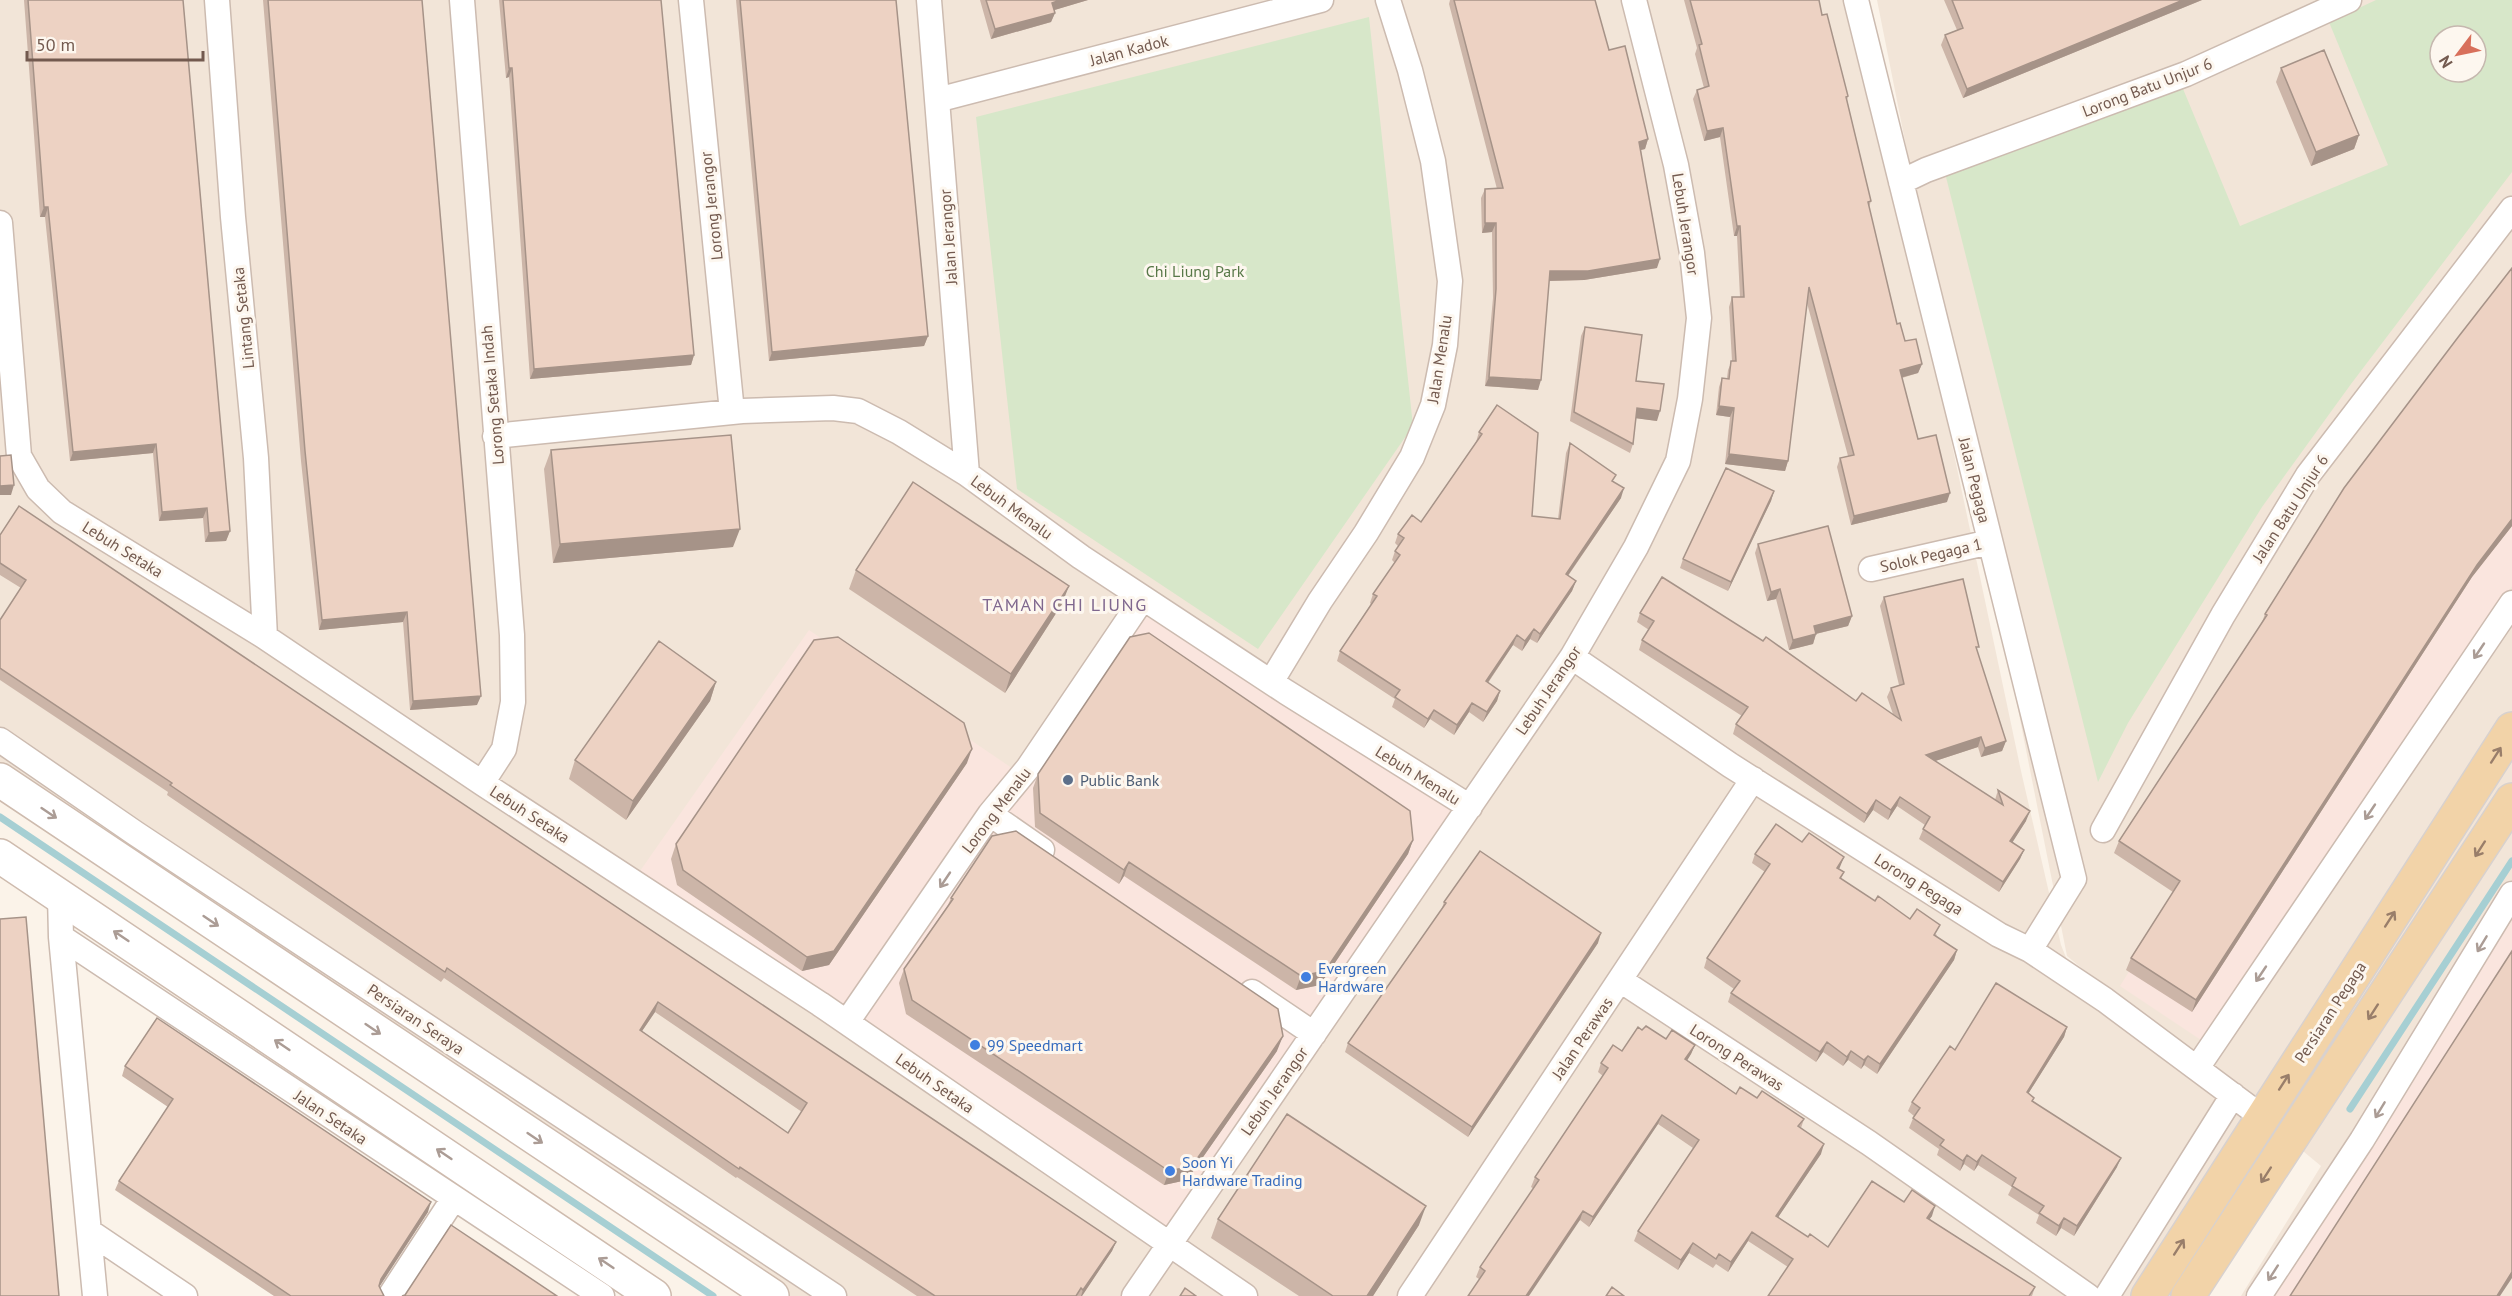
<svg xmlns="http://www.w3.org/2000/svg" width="2512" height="1296" font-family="'PT Sans',sans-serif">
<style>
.residential{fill:#f2e5d8;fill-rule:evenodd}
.commercial{fill:#fae5de}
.green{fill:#d7e7c9;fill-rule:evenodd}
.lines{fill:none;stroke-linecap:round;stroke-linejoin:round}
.stream{stroke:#a6cfd3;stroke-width:7}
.minor-casing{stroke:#ccbbb0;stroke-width:27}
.secondary-casing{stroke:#cebbae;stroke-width:36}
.primary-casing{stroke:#d8d1ce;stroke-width:36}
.minor{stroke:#fff;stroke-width:24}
.secondary{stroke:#fff;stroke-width:33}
.primary{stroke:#f2d3a8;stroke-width:33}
.wall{fill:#ccb5a8;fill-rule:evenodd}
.shaded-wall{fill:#a69388}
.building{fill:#edd2c3;stroke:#a69388;stroke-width:1.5;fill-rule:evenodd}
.oneway{stroke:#ab9c95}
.oneway2{stroke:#997e6a}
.service-dot{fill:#5c6f8a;stroke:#fdf7ef;stroke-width:2}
.shop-dot{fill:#3f7fe0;stroke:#fdf7ef;stroke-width:2}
.labels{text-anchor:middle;stroke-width:6;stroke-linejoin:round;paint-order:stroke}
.street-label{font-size:16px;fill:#735a4f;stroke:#fdf7ef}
.park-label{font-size:16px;fill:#587848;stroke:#fdf7ef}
.service-label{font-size:16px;fill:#4e5e75;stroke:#fdf7ef;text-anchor:start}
.shop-label{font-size:16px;fill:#366cbe;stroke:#fdf7ef;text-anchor:start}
.neighbourhood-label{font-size:18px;letter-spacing:1.5px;fill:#7f678e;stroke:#fdf7ef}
</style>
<rect width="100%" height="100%" fill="#fbf3e9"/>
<!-- residential -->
<path class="residential" d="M0 0H1858L2021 771 2061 945 2069 965 2253 1123 2140 1296H775L0 775Z
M1877 0H2512V1296H2241L2321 1166 2067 956ZM2440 36H2476V72H2440Z"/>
<!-- commercial -->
<path class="commercial" d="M2512 395V586L2204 1042 2120 986 2313 675Z
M1146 608 1455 810 1167 1234 640 871 809 630 1028 779Z
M2512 919V1120L2399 1296H2273L2395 1106Z"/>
<!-- green -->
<path class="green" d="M2376 0H2512V172L2351 384 2262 507 2128 723 2098 782 1945 173 2181 84 2240 226 2388 165 2329 22ZM2440 36H2476V72H2440Z
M1369 17 1413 426 1258 649 1017 489 976 117Z"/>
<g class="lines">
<!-- stream -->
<path class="stream" d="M0 817 713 1296
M2350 1109 2512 861"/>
<defs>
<path id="minor" d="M217 0 233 217 256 458 265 637
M462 0 512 635 513 702 504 749 482 783
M691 0 732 412
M929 0 967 474
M1856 0 2074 879 2030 950
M937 100 1321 0
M1901 182 1926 170 2186 74 2349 0
M0 223 19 456 38 489 62 512 265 637 482 783 820 1004 1245 1296
M495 436 742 411 833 408 858 411 899 432 967 474 1081 557 1286 692 1470 807
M1871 569 1990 542
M1572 657 1730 765 1999 935 2030 950 2105 1000 2262 1117
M1271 682 1320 601 1366 533 1412 457 1433 405 1445 345 1450 281 1433 161 1410 70 1388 0
M0 740 135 833 834 1296
M990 814 1042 850
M2103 830 2223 615 2308 475 2512 209
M60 895 61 937 95 1296
M61 937 602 1296
M1620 980 1869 1143 2088 1296
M1252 992 1314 1034
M847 1022 990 814 1028 768 1143 598
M2197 1068 2512 603
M90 1232 185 1296
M390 1296 454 1198
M1134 1296 1572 657 1636 547 1678 461 1690 399 1699 318 1692 253 1676 165 1634 0
M1410 1296 1753 779
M2107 1296 2233 1095
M2259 1296 2362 1140 2512 894"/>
<path id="secondary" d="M0 780 772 1296
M0 856 654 1296"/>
<path id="primary" d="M2148 1296 2512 729
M2188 1296 2512 800"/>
</defs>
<!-- minor casing -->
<use href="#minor" class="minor-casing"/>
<!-- secondary casing -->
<use href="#secondary" class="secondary-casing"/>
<!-- primary casing -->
<use href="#primary" class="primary-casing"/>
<!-- minor -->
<use href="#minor" class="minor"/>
<!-- secondary -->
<use href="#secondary" class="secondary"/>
<!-- primary -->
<use href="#primary" class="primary"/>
</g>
<!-- wall -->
<path class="wall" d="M24 0H183L230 531 226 541 205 542 203 518 159 521 153 453 70 461 45 217H40Z
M263 0H422L477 705 410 710 403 622 319 630 301 461Z
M499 0H661L694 355 691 365 530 379 509 77 506 78Z
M736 0H896L928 336 924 346 769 361Z
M980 0H1088L1054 10 1055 13 1051 22 991 39Z
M1450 0H1595L1609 50 1648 139 1645 149 1641 150 1657 268 1584 280 1549 281 1538 390 1485 386 1493 298 1492 232 1482 233 1481 198 1485 189H1497L1449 4Z
M1684 0H1819L1822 15 1848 96 1847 100 1871 201 1869 207 1897 324 1905 341 1922 364 1918 373 1902 378 1918 439 1947 502 1851 525 1837 467 1840 458 1848 456 1807 303 1788 461 1785 471 1725 464 1730 417 1716 415 1719 387 1722 378H1727L1728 370 1732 361 1729 307 1732 297H1740L1737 236H1734L1720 137 1704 141 1693 99 1697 90 1704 88 1695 54 1697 48Z
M1944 0H2202L1963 98 1941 45 1945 35 1957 30Z
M2281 68 2359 135 2354 149 2311 166 2276 82Z
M2512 268V526L2472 577 2192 1012 2126 970 2131 958 2173 892 2114 853 2119 841 2261 625 2265 614Z
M1585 327 1636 381 1657 421 1636 418 1633 444 1630 453 1570 421 1581 336Z
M1497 405 1532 516 1558 519 1566 453 1570 443 1614 482 1621 498 1568 576 1576 581 1572 591 1537 643 1530 639 1522 651 1513 645 1488 683 1500 691 1497 701 1483 722 1469 712 1454 735 1430 719 1424 728 1392 707 1395 699 1337 661 1340 651 1371 604 1370 603 1373 594 1395 563 1392 560 1395 551 1398 546 1395 543 1398 534 1421 522 1476 442 1479 432Z
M551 450 733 547 553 563 544 469Z
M1774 491 1771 501 1728 591 1680 568 1683 559Z
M0 535 1116 1242 1112 1251 1082 1296H917L737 1177 736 1178 444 978 441 982 167 795 168 792 0 680V620L21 588 0 575ZM655 1012 802 1112 788 1133 642 1031Z
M1758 544 1852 616 1848 626 1816 634 1813 644 1789 650 1776 599 1767 601 1755 553Z
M856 570 1062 604 1005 693 849 589Z
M1884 597 1977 652 2006 741 2002 751 1981 757 1978 747 1935 761 1995 800 1998 790 2026 821 2012 842 2024 850 2020 859 1999 892 1919 839 1925 825 1897 806 1888 820 1873 810 1864 823 1733 734 1736 724 1742 716 1639 650 1642 640 1649 630 1637 622 1640 613 1856 701 1893 714 1887 697 1891 688 1899 685 1880 606Z
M716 682 710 701 626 820 569 779 575 760Z
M967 763 829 965 802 971 677 885 671 859 676 844Z
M1038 774 1413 840 1408 854 1320 985 1296 990 1124 876 1119 884 1035 827 1033 788Z
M1755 854 1840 867 1839 869 1844 872 1841 879 1875 901 1910 919 1937 935 1936 936 1957 950 1954 960 1877 1074 1864 1065 1861 1069 1848 1060 1843 1066 1823 1052 1816 1062 1728 1002 1731 993 1734 989 1704 968 1707 958 1765 872 1752 863Z
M951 898 1277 1051 1187 1180 1164 1185 906 1014 899 983 904 969 948 905Z
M1444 902 1598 943 1468 1137 1345 1052 1348 1043 1441 911Z
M2067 1027 2064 1037 2028 1094 2033 1101 2117 1167 2074 1236 2061 1228 2056 1236 2036 1223 2039 1215 2008 1195 2012 1187 1978 1165 1974 1171 1964 1164 1960 1171 1937 1155 1939 1149 1909 1128 1914 1116 1908 1111 1912 1102 1955 1050Z
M1642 1030 1666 1039 1695 1045 1691 1054 1687 1060 1736 1094 1757 1098 1804 1119 1801 1128 1821 1154 1778 1217 1808 1237 1828 1247 1904 1202 1932 1216 1929 1219 2035 1287 2032 1296H1768L1788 1267 1748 1241 1728 1272 1716 1264 1713 1268 1689 1253 1678 1270 1634 1241 1638 1231 1693 1148 1658 1124 1589 1227 1580 1220 1479 1279 1476 1277 1480 1267 1534 1189 1531 1187 1535 1177 1603 1076 1598 1072 1601 1063 1622 1051Z
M125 1066 428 1212 379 1286 384 1296H274L115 1190 119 1181 168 1107 122 1076Z
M1218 1219 1419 1225 1373 1296H1299L1211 1238Z"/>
<!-- shaded-wall -->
<path class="shaded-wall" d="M1060 0H1088L1048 12 1052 3Z
M2183 0H2202L1963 98 1967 89Z
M1055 13 1051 22 991 39 995 29Z
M509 68H512L509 77 506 78Z
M1723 128 1720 137 1704 141 1707 131Z
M2359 135 2354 149 2311 166 2316 152Z
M1648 139 1645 149 1636 151 1639 142Z
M44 207H48L45 217H40Z
M1485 223H1496L1492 232 1482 233Z
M1737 226H1740L1737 236H1734Z
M1660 259 1657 268 1584 280 1546 281 1550 271Z
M928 336 924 346 769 361 772 352Z
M694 355 691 365 530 379 534 369Z
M1922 364 1918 373 1896 379 1900 370Z
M1489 377 1541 380 1538 390 1485 386Z
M1719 406 1734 408 1730 417 1716 415Z
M1637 408 1660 411 1657 421 1634 418Z
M156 444 153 453 70 461 73 452Z
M1729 454 1788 461 1785 471 1725 464Z
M14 485 11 495H0V486Z
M1624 488 1621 498 1562 584 1566 574Z
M1774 491 1771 501 1728 591 1731 582Z
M1950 493 1947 502 1851 525 1854 516Z
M207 508 203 518 159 521 162 512Z
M2512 519V526L2472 577 2192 1012 2196 1000 2477 565Z
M740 529 733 547 553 563 560 544Z
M230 531 226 541 205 542 209 533Z
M1576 581 1572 591 1537 643 1540 634Z
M1069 586 1062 604 1005 693 1011 674Z
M1780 589 1776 599 1767 601 1771 592Z
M407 612 403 622 319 630 322 620Z
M1852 616 1848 626 1811 635 1814 626Z
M1534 629 1530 639 1522 651 1525 641Z
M1816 634 1813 644 1789 650 1793 640Z
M1517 635 1513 645 1482 691 1486 681Z
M716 682 710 701 626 820 633 801Z
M1500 691 1497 701 1483 722 1487 712Z
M481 696 477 705 410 710 413 701Z
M1472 703 1469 712 1454 735 1457 725Z
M1434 710 1430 719 1424 728 1428 719Z
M1981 737 1978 747 1923 765 1926 755Z
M2006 741 2002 751 1981 757 1985 748Z
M972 749 967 763 829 965 802 971 807 957Z
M1900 797 1897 806 1888 820 1891 810Z
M1876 800 1873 810 1864 823 1867 814Z
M2030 811 2026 821 2007 851 2010 841Z
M1413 840 1408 854 1320 985 1296 990 1301 976Z
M2024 850 2020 859 1999 892 2003 882Z
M1844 857 1840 867 1833 877 1837 868Z
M1129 862 1124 876 1119 884 1124 870Z
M1601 933 1598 943 1468 1137 1472 1127Z
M1957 950 1954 960 1877 1074 1880 1064Z
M658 1002 655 1012 636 1040 640 1030Z
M2067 1027 2064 1037 2023 1102 2027 1092Z
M1283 1036 1277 1051 1187 1180 1164 1185 1169 1171Z
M1827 1042 1823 1052 1816 1062 1820 1052Z
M1695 1045 1691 1054 1682 1069 1685 1059Z
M1851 1051 1848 1060 1843 1066 1847 1057Z
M1868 1056 1864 1065 1861 1069 1864 1060Z
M1662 1115 1658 1124 1589 1227 1593 1217Z
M1824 1144 1821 1154 1773 1225 1776 1216Z
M1967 1155 1964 1164 1960 1171 1963 1161Z
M1982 1155 1978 1165 1974 1171 1977 1162Z
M2121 1158 2117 1167 2074 1236 2077 1226Z
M431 1202 428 1212 378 1289 381 1279Z
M1426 1206 1419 1225 1373 1296H1367Z
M1935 1206 1932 1216 1924 1227 1927 1218Z
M1583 1211 1580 1220 1529 1296H1526Z
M2064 1218 2061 1228 2056 1236 2059 1226Z
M1752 1232 1748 1241 1728 1272 1731 1262Z
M1116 1242 1112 1251 1082 1296H1081L1083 1290Z
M1693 1243 1689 1253 1678 1270 1681 1260Z
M2512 1272V1278L2500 1296H2497Z"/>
<!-- building -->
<path class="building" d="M28 0H183L230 531 209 533 207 508 162 512 156 444 73 452 48 207H44Z
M268 0H422L481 696 413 701 407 612 322 620 305 451Z
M503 0H661L694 355 534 369 512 68H509Z
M740 0H896L928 336 772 352Z
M986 0H1060L1052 3 1055 13 995 29Z
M1454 0H1595L1609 50 1625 46 1648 139 1639 142 1660 259 1588 271H1550L1541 380 1489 377 1496 289V223H1485V189L1503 188Z
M1690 0H1819L1822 15 1827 14 1848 96 1846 97 1871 201 1868 202 1897 324 1900 323 1905 341 1916 339 1922 364 1900 370 1918 439 1936 435 1950 493 1854 516 1840 458 1854 455 1809 287 1788 461 1729 454 1734 408 1719 406 1722 378 1729 379 1731 361H1736L1732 297H1744L1740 226H1737L1723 128 1707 131 1697 90 1709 86 1699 45 1702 44Z
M1952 0H2183L1967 89 1945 35 1963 28Z
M2324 50 2359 135 2316 152 2281 68Z
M2512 268V519L2477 565 2196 1000 2131 958 2180 881 2119 841 2267 615 2265 614 2344 488 2459 336Z
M1585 327 1642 335 1636 381 1664 384 1660 411 1637 408 1633 444 1574 412Z
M1497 405 1538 433 1532 516 1560 519 1570 443 1616 475 1612 481 1624 488 1566 574 1576 581 1540 634 1534 629 1525 641 1517 635 1486 681 1500 691 1487 712 1472 703 1457 725 1434 710 1428 719 1395 697 1400 690 1340 651 1377 596 1373 594 1400 555 1395 551 1404 538 1398 534 1412 515 1421 522 1482 434 1479 432Z
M731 435 740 529 560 544 551 450Z
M11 455 14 485 0 486V456Z
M1726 468 1774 491 1731 582 1683 559Z
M913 482 1069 586 1011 674 856 570Z
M19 506 1116 1242 1083 1290 1081 1288 1076 1296H935L740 1167 739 1169 447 968 445 972 170 785 172 783 0 668V620L26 580 0 563V535ZM658 1002 807 1103 788 1133 640 1030Z
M1828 526 1852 616 1814 626 1816 634 1793 640 1780 589 1771 592 1758 544Z
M1662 577 1763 641 1766 637 1856 701 1862 693 1901 720 1891 688 1904 684 1884 597 1963 579 1979 647H1976L2006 741 1985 748 1981 737 1926 755 2003 805 1998 790 2030 811 2010 841 2024 850 2003 882 1923 829 1930 817 1900 797 1891 810 1876 800 1867 814 1736 724 1748 707 1642 640 1654 621 1640 613Z
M1149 633 1410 811 1413 840 1325 971 1301 976 1129 862 1124 870 1040 813 1038 774 1130 637Z
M838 637 964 723 972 749 834 951 807 957 683 870 676 844 814 640Z
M659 641 716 682 633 801 575 760Z
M1776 824 1802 842 1809 833 1844 857 1837 868 1844 872 1840 878 1875 901 1878 896 1910 919 1917 909 1940 925 1934 935 1957 950 1880 1064 1868 1056 1864 1060 1851 1051 1847 1057 1827 1042 1820 1052 1731 993 1740 981 1707 958 1770 864 1755 854Z
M1016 831 1278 1009 1283 1036 1192 1166 1169 1171 912 1000 904 969 953 899 951 898 992 836Z
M1480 851 1601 933 1472 1127 1348 1043 1446 903 1444 902Z
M26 917 59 1296H0V919Z
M2512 951V1272L2497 1296H2290Z
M1996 983 2067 1027 2027 1092 2034 1098 2032 1101 2121 1158 2077 1226 2064 1218 2059 1226 2039 1213 2044 1206 2012 1186 2016 1178 1982 1155 1977 1162 1967 1155 1963 1161 1940 1145 1944 1140 1913 1118 1920 1108 1912 1102 1950 1046 1955 1050Z
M157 1018 431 1202 381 1279 379 1286 384 1296H291L119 1181 173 1099 125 1066Z
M1646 1026 1666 1039 1672 1030 1695 1045 1685 1059 1736 1094 1740 1087 1757 1098 1762 1091 1804 1119 1798 1126 1824 1144 1776 1216 1808 1237 1810 1234 1828 1247 1872 1181 1904 1202 1912 1190 1935 1206 1927 1218 2035 1287 2029 1296H1768L1793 1259 1752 1232 1731 1262 1719 1254 1716 1259 1693 1243 1681 1260 1638 1231 1699 1140 1662 1115 1593 1217 1583 1211 1526 1296H1468L1485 1271 1480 1267 1539 1180 1535 1177 1608 1068 1601 1063 1613 1045 1622 1051 1638 1027 1642 1030Z
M1287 1114 1426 1206 1367 1296H1333L1218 1219Z
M451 1225 557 1296H402L405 1295Z
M1612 1287 1624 1296H1606Z
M1185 1288 1196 1296H1180Z"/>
<!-- one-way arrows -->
<defs><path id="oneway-shaft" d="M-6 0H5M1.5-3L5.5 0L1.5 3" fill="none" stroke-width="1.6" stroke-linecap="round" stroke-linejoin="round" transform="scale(1.5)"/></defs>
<g class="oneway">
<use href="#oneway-shaft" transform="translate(2479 651) rotate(124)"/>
<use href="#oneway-shaft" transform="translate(2370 812) rotate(124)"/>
<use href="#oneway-shaft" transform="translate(49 813) rotate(34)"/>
<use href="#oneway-shaft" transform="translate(945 880) rotate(124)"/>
<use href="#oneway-shaft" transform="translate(211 921) rotate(34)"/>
<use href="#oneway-shaft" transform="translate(121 936) rotate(-146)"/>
<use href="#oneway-shaft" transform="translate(2482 944) rotate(121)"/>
<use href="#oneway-shaft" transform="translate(2261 974) rotate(124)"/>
<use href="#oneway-shaft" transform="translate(373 1029) rotate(34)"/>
<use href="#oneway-shaft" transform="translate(282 1045) rotate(-146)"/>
<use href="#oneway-shaft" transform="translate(2380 1110) rotate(121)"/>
<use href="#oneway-shaft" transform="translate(535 1138) rotate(34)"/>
<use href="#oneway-shaft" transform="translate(444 1154) rotate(-146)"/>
<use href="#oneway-shaft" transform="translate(606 1263) rotate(-146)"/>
<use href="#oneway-shaft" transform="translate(2273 1273) rotate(123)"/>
</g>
<g class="oneway2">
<use href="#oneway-shaft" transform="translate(2496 755) rotate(-57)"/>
<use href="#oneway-shaft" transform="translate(2480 849) rotate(123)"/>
<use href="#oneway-shaft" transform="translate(2390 919) rotate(-57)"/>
<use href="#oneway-shaft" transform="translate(2373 1012) rotate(123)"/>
<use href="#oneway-shaft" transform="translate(2284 1082) rotate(-57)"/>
<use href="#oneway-shaft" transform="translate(2266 1175) rotate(123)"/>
<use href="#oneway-shaft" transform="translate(2179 1247) rotate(-57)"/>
</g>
<!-- markers -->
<circle class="service-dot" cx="1068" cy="780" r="6"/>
<g class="shop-dot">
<circle cx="1306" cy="977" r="6"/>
<circle cx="975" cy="1045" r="6"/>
<circle cx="1170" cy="1171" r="6"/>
</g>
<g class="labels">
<!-- street labels -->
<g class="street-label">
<text transform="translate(1129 50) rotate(-15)" y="6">Jalan Kadok</text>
<text transform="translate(2147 87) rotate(-21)" y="6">Lorong Batu Unjur 6</text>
<text transform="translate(711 206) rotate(-96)" y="6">Lorong Jerangor</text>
<text transform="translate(1686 224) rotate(81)" y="6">Lebuh Jerangor</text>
<text transform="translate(948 237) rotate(-94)" y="6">Jalan Jerangor</text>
<text transform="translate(243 318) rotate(-96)" y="6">Lintang Setaka</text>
<text transform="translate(1439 359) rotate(-81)" y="6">Jalan Menalu</text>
<text transform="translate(492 395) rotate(-95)" y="6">Lorong Setaka Indah</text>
<text transform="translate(1975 480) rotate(76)" y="6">Jalan Pegaga</text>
<text transform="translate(1012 507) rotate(36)" y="6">Lebuh Menalu</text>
<text transform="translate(2290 508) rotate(-57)" y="6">Jalan Batu Unjur 6</text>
<text transform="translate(123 549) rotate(32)" y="6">Lebuh Setaka</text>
<text transform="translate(1931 555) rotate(-13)" y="6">Solok Pegaga 1</text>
<text transform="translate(1548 690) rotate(-56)" y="6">Lebuh Jerangor</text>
<text transform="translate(1418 775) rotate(32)" y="6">Lebuh Menalu</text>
<text transform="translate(996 810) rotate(-53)" y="6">Lorong Menalu</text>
<text transform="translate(530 814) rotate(33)" y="6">Lebuh Setaka</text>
<text transform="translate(1919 884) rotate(32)" y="6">Lorong Pegaga</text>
<text transform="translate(2330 1012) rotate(-57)" y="6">Persiaran Pegaga</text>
<text transform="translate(416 1019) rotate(34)" y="6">Persiaran Seraya</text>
<text transform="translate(1582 1038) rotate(-56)" y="6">Jalan Perawas</text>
<text transform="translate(1737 1057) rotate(33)" y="6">Lorong Perawas</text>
<text transform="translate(935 1083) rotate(35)" y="6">Lebuh Setaka</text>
<text transform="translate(1274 1091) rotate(-55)" y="6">Lebuh Jerangor</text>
<text transform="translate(331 1117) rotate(34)" y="6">Jalan Setaka</text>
</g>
<!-- park labels -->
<g class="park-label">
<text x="1195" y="277">Chi Liung Park</text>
</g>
<!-- service labels -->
<g class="service-label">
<text x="1080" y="786">Public Bank</text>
</g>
<!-- shop labels -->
<g class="shop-label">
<text x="1318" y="974">Evergreen<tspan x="1318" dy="18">Hardware</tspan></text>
<text x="987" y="1051">99 Speedmart</text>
<text x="1182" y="1168">Soon Yi<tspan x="1182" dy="18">Hardware Trading</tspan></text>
</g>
<!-- neighbourhood labels -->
<g class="neighbourhood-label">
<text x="1065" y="611">TAMAN CHI LIUNG</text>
</g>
</g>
<!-- north arrow -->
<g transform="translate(2458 54) rotate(238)"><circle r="28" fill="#fdf7ef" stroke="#c6b8af" stroke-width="1.5"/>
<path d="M0-4.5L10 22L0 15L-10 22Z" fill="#d8705b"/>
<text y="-9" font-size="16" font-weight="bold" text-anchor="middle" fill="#735a4f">N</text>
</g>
<!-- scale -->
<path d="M27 51v9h176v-9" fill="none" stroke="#735a4f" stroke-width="3"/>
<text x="36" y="51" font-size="18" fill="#735a4f" stroke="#fdf7ef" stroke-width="4.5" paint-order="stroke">50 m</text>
</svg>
